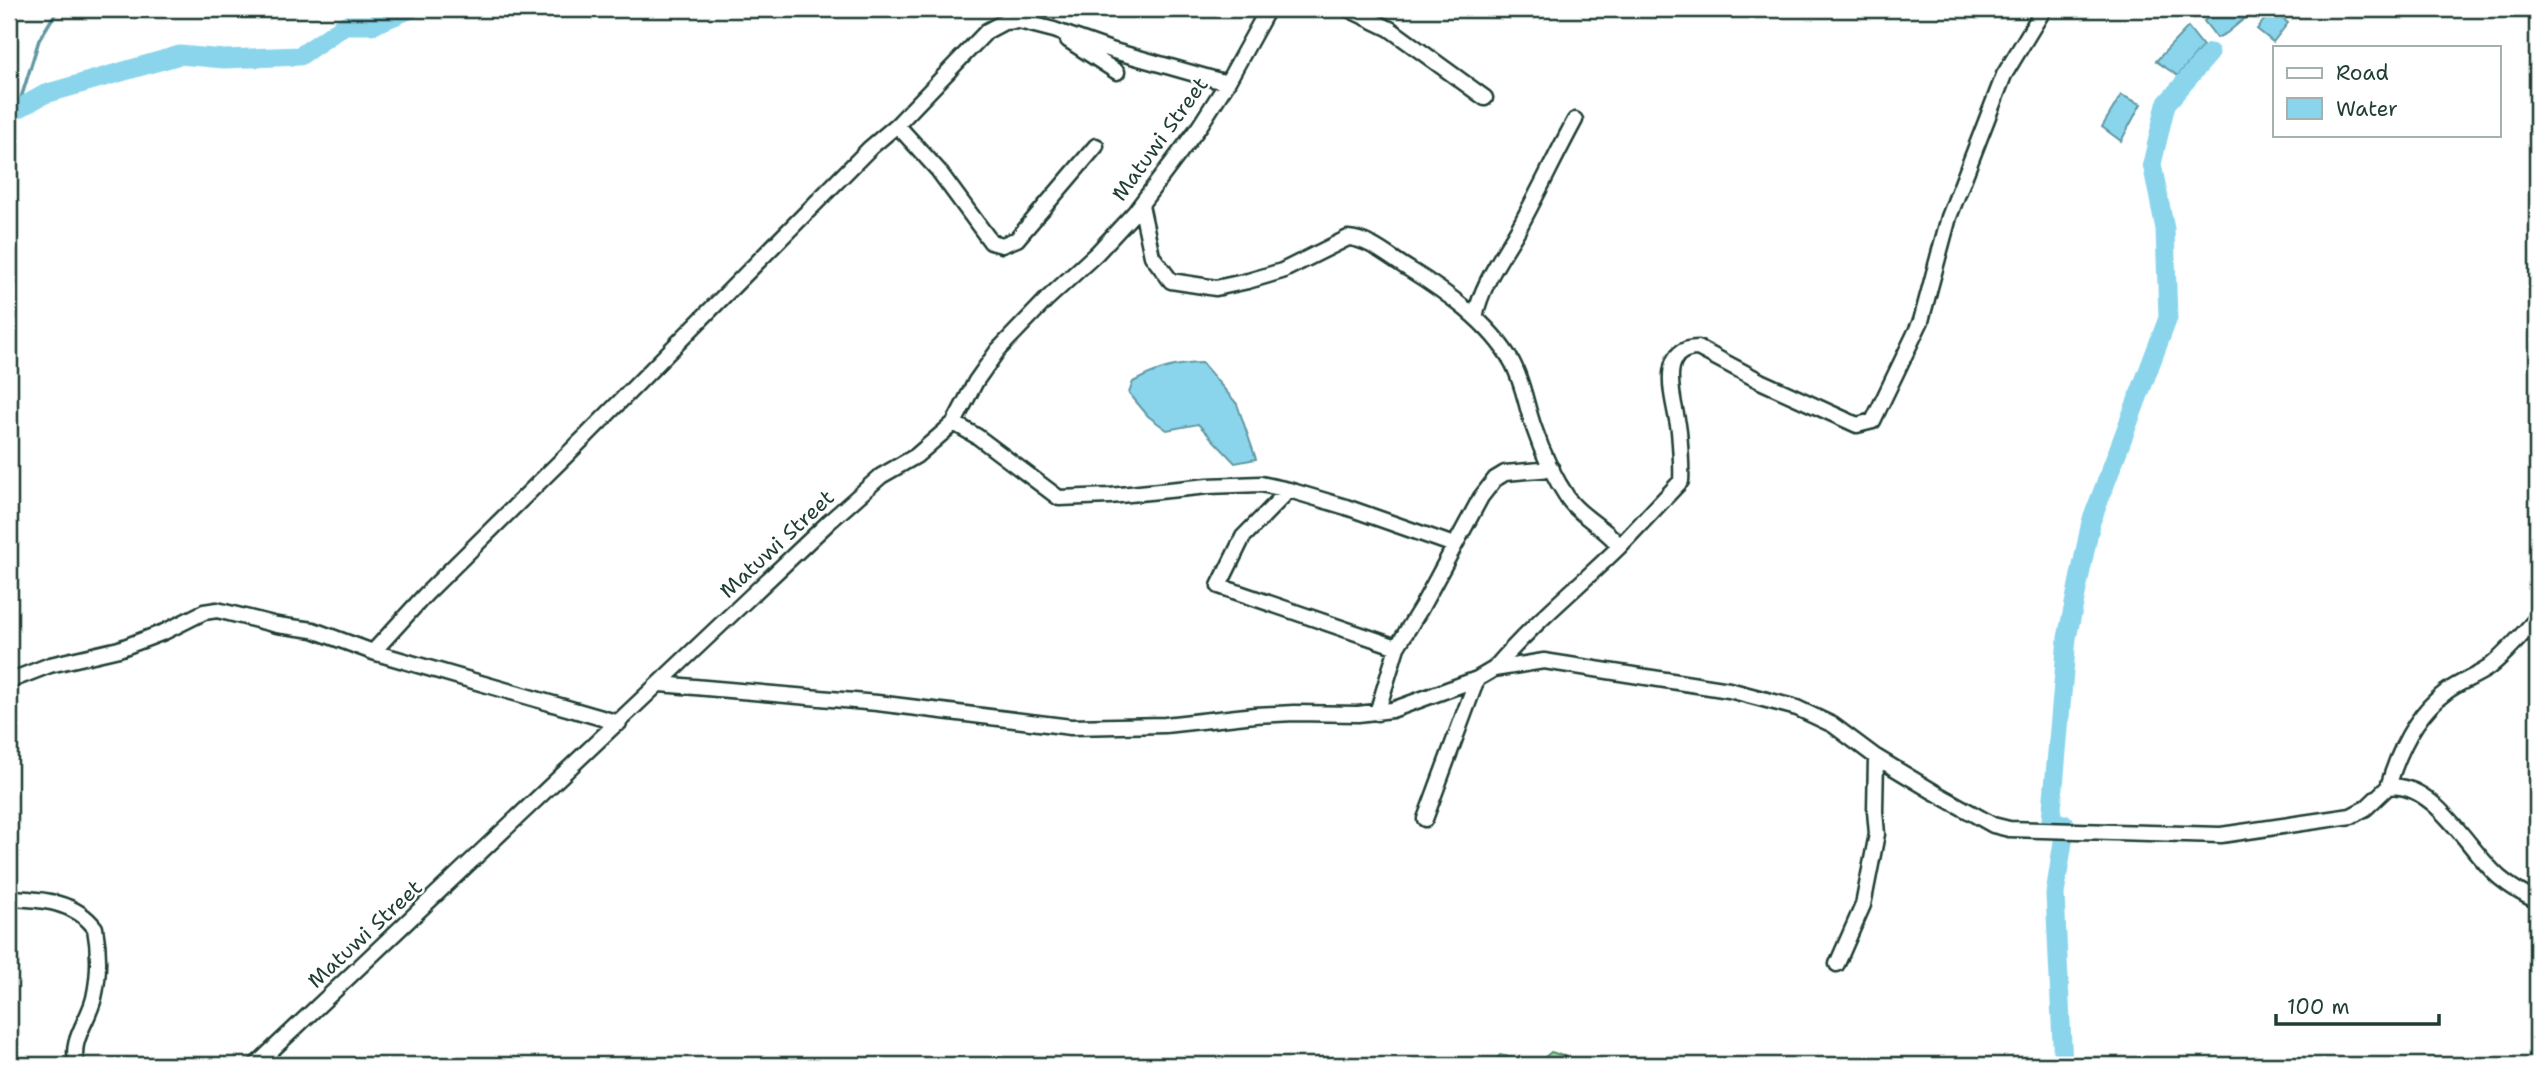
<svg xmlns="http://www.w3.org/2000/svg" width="2546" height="1074" font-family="'Shantell Sans',sans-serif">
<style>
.green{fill:#9bdba4;stroke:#5d8c6c;stroke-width:2}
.water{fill:#8bd5ec;stroke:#6098a2;stroke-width:2}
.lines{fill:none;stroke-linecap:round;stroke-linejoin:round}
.stream{stroke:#6098a2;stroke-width:3.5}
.river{stroke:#8bd5ec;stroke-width:19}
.minor-casing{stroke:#1f3d34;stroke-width:19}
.minor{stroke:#fff;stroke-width:14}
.labels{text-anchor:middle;stroke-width:5;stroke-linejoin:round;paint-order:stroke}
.street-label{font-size:21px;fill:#1f3d34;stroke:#fff}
</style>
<rect width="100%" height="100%" fill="#fff"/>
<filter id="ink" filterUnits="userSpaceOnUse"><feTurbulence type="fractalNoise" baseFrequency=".0143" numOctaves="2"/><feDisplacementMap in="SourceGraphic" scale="14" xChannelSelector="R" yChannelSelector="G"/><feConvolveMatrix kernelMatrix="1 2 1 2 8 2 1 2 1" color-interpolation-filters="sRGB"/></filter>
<g filter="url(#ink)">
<!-- green -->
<path class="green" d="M1551 1052 1593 1065H1491L1500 1055 1538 1063Z"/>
<!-- water -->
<path class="water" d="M2217 9H2256L2227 33 2217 38 2204 21Z
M2272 10 2288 23 2273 42 2257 29Z
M2188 27 2203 46 2178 76 2156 61Z
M2121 95 2141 104 2121 141 2102 127Z
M1202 363 1237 404 1256 459 1235 463 1198 424 1167 430 1148 416 1129 393 1133 382C1157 369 1174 364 1202 363Z"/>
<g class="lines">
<!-- stream -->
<path class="stream" d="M17 111 39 40 58 9"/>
<!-- river -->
<path class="river" d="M9 114 45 94 180 55 224 59 300 56 345 25H373L411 9
M2066 825 2051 820 2067 638 2091 522 2168 318 2165 229 2152 164 2166 104 2210 53
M2063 1065 2055 894 2064 835"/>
<defs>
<path id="minor" d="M1348 9 1390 29 1485 98
M1068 40 1117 72
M897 125 938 170 991 242 1002 245 1017 239 1096 146
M1141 205 1152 256 1171 281 1216 288 1248 281 1282 271 1348 238C1370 239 1390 258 1409 269 1446 292 1490 323 1512 362 1523 382 1526 406 1534 428 1542 452 1555 479 1569 500 1582 518 1612 532 1619 547 1577 588 1533 623 1494 669
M1475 317C1482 283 1503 256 1520 226 1539 191 1556 155 1575 120
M954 423 978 437 1059 498 1110 496 1208 486 1261 484 1289 490 1346 507 1454 545
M1289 490 1243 537 1219 586 1397 647
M1619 547 1681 481C1682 468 1680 443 1679 431 1676 406 1654 348 1698 348L1760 381 1857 425 1873 421 1921 321 1949 217 2004 75 2044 9
M373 652 425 595 586 436 870 148 897 125 987 31 1004 22 1019 21 1054 30 1114 51 1227 83
M9 681 50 665 119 649 164 632 204 612 217 610 277 625 313 630 373 652 619 723
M660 684 877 703 1071 727 1165 725 1255 715 1294 713 1358 714 1392 710 1477 679 1494 669 1544 661 1729 690 1797 708 1833 725 1876 757 1934 792 1993 825 2009 829 2221 835 2351 816 2366 808 2388 787C2434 780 2469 852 2500 878 2511 887 2524 895 2537 901
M1377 713 1397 647 1421 608 1481 497 1495 479 1505 473 1552 469
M2388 787C2398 753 2416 714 2446 692 2459 682 2475 677 2488 668 2506 654 2522 635 2537 618
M1425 819 1477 679
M9 898C40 899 75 901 95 928 99 950 99 976 94 998 88 1022 69 1041 77 1065
M1837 964 1863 905 1877 834 1875 811 1876 757
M256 1065 829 522 881 476 916 456 954 423 976 381 998 350 1047 299 1097 253 1135 212 1199 127 1227 83 1268 9"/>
</defs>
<!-- minor casing -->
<use href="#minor" class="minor-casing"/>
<!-- minor -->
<use href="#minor" class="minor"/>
</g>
</g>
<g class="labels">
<!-- street labels -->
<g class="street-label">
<text transform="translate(1160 139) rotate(-54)" y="7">Matuwi Street</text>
<text transform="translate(777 544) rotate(-43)" y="7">Matuwi Street</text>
<text transform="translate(365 934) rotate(-43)" y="7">Matuwi Street</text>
</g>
</g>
<!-- margin -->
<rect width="2546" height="1074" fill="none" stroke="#fff" stroke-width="35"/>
<rect x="18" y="18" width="2511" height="1039" fill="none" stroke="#1f3d34" stroke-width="2.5" filter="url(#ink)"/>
<!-- legend -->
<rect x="2273" y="46" width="228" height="91" fill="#ffffff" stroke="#a5b1ae" stroke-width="2"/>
<rect x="2287" y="68" width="35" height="10" fill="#ffffff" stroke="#a5b1ae" stroke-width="2"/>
<text x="2336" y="80" font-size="21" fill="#1f3d34">Road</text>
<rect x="2287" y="98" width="35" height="21" fill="#8bd5ec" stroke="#a5b1ae" stroke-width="2"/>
<text x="2336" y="116" font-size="21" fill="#1f3d34">Water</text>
<!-- scale -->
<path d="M2276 1014v10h163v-10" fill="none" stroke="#1f3d34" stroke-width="3.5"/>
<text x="2287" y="1014" font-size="21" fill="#1f3d34" stroke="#ffffff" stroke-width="5" paint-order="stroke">100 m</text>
</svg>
